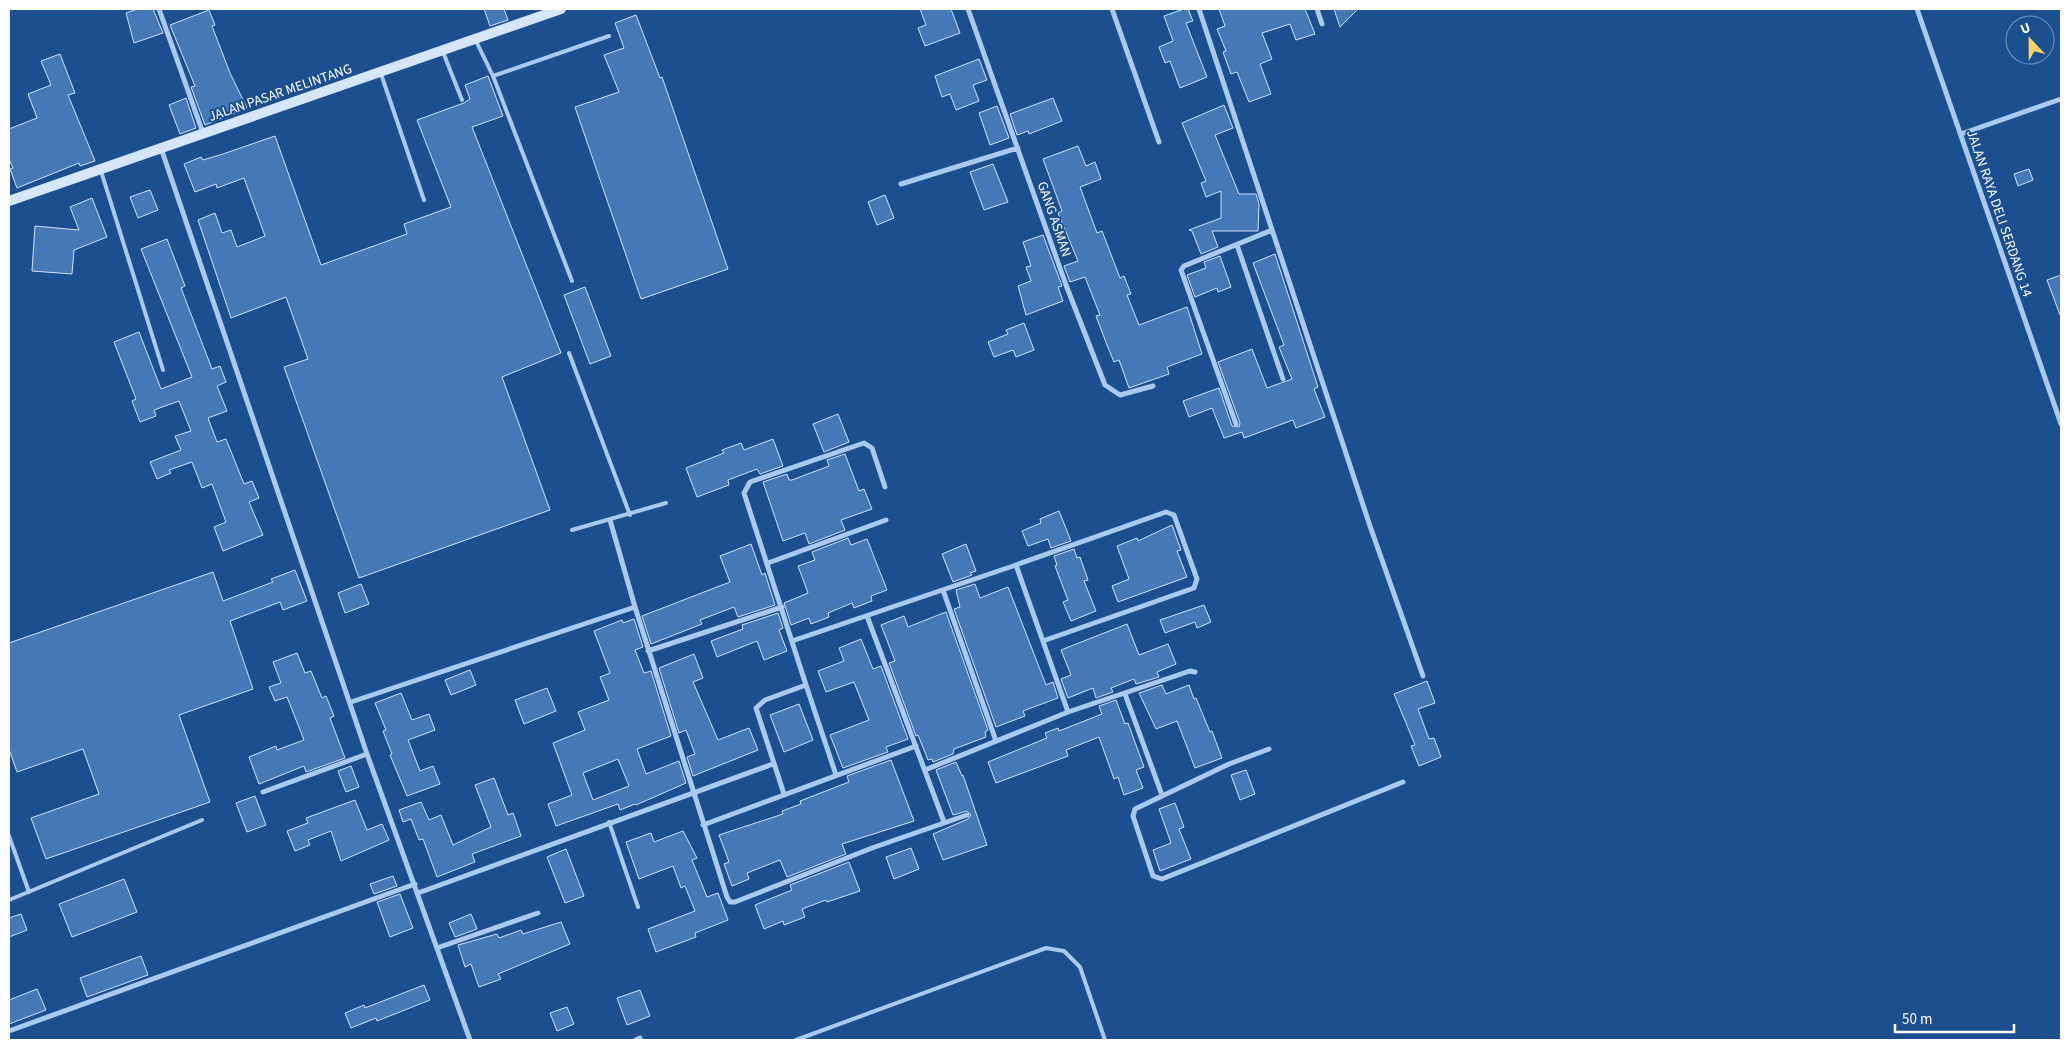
<svg xmlns="http://www.w3.org/2000/svg" width="2070" height="1049" font-family="'Source Sans 3',sans-serif">
<style>
.building{fill:#4478b7;stroke:#cfe3fa;fill-rule:evenodd}
.lines{fill:none;stroke-linecap:round;stroke-linejoin:round}
.lane{stroke:#a9c9ee;stroke-width:4}
.street{stroke:#a9c9ee;stroke-width:5}
.secondary{stroke:#d6e6fa;stroke-width:10}
.labels{text-anchor:middle;stroke-width:4;stroke-linejoin:round;paint-order:stroke}
.street-label{font-size:14px;fill:#fff;stroke:#1b4f8f}
</style>
<rect width="100%" height="100%" fill="#1b4f8f"/>
<!-- building -->
<path class="building" d="M137 9H153L163 33 134 43 126 13Z
M484 9H504L508 20 490 26Z
M920 9H951L960 33 925 46 918 28 926 25Z
M1184 9H1188L1193 21 1186 23 1207 77 1180 88 1170 61 1165 63 1159 47 1173 41 1164 16Z
M1219 9H1305L1315 34 1296 40 1290 24 1262 33 1272 59 1260 64 1271 94 1249 102 1237 72 1231 74 1223 52 1226 51 1217 29 1225 26Z
M1334 9H1358L1340 27Z
M209 10 215 25 212 26 230 73 247 108 205 125 191 87 195 86 170 25Z
M636 15 660 78 662 77 728 269 641 299 575 107 619 92 604 55 624 48 615 23Z
M60 54 75 93 68 95 95 161 80 166 79 163 17 188 10 169 13 168 9 159V129L37 118 28 94 51 85 41 61Z
M979 59 987 80 973 85 979 101 956 110 950 94 942 97 935 76Z
M488 76 503 116 472 127 561 353 502 377 550 510 359 578 284 367 308 359 286 297 231 318 198 220 215 213 222 233 231 230 237 247 265 236 244 178 217 188 216 184 195 192 184 164 201 157 203 160 223 154 275 136 321 265 407 234 404 224 451 207 417 120 464 103 470 99 465 85Z
M186 98 196 128 180 134 169 105Z
M1053 98 1062 121 1029 134 1028 131 1017 135 1010 114Z
M1224 105 1233 128 1215 135 1239 194H1256L1259 204 1258 231H1212L1218 247 1201 254 1192 231 1189 230 1221 218V191L1206 197 1201 183 1206 181 1182 123Z
M997 106 1009 138 990 145 979 113Z
M1078 146 1086 166 1095 162 1101 179 1080 187 1097 233 1102 231 1120 278 1124 276 1131 294 1127 295 1139 325 1187 307 1202 354 1167 367 1169 374 1129 388 1119 360 1114 362 1107 345 1096 316 1100 315 1085 277 1070 282 1064 266 1078 261 1058 213 1062 211 1043 159Z
M993 164 1008 202 984 210 970 172Z
M2029 169 2033 180 2018 186 2014 174Z
M150 190 158 210 138 218 130 197Z
M885 195 894 218 877 225 868 202Z
M92 198 107 237 74 250 72 274 32 271 35 226 79 230 70 207Z
M1043 235 1062 286 1058 287 1063 301 1026 315 1018 286 1031 281 1026 267 1031 266 1023 242Z
M167 239 185 286 181 288 212 369 220 366 226 382 217 386 227 411 208 418 217 442 226 439 244 484 252 481 259 498 249 502 263 535 223 551 214 527 226 522 212 484 202 488 192 462 169 470 171 473 157 479 150 462 181 450 175 436 191 431 179 401 154 410 156 416 140 422 132 401 136 399 114 342 139 332 161 389 192 377 141 249Z
M1275 254 1318 387 1314 389 1325 417 1296 428 1293 420 1244 438 1242 432 1224 438 1212 408 1189 417 1183 401 1219 388 1232 426 1239 427 1240 423 1218 362 1252 349 1267 388 1292 379 1279 347 1284 345 1253 263Z
M1220 256 1231 287 1218 292 1217 288 1195 297 1187 275 1206 268 1204 262Z
M2061 275V315H2060L2047 280Z
M585 287 611 356 590 364 564 295Z
M1024 323 1034 350 1016 357 1013 350 994 357 988 342 1008 334 1006 330Z
M838 414 849 442 824 452 813 424Z
M773 439 783 466 760 474 757 469 728 480 729 485 697 497 686 468 724 453 722 450 741 443 744 450Z
M845 454 859 491 864 489 872 509 841 520 845 530 809 544 805 533 783 541 763 482 787 474 789 480H792L829 466 827 460Z
M1059 511 1071 541 1051 548 1048 539 1028 546 1022 531 1041 523 1040 519Z
M1172 525 1181 550 1177 551 1187 577 1118 602 1112 586 1129 579 1117 546 1137 538 1138 541Z
M848 538 851 545 867 539 887 590 871 596 872 601 854 608 852 603 828 613 829 617 811 624 809 618 791 625 784 603 808 593 798 566 815 560 812 552Z
M751 544 762 575 765 573 775 605 738 617 734 607 700 620 702 624 651 644 642 616 730 582 720 556Z
M966 544 976 571 970 573 972 575 953 582 942 554Z
M1074 549 1077 558 1080 557 1088 580 1084 581 1096 611 1071 621 1063 602 1068 600 1055 566 1057 565 1054 556Z
M295 570 307 601 283 610 280 602 230 621 253 689 179 715 210 802 46 859 31 818 99 794 83 749 17 772 9 749V643L213 572 223 601 273 582 271 579Z
M361 584 369 604 345 613 338 593Z
M975 584 980 598 1008 587 1046 685 1053 682 1058 698 1023 711 1025 716 996 727 954 609 960 607 956 590Z
M1204 605 1211 622 1197 628 1195 622 1165 633 1160 620Z
M946 612 988 730 985 732 986 737 954 749 953 754 933 762 932 759 928 760 918 735 916 736 889 663 895 661 881 625 904 616 908 627Z
M778 613 783 628 779 630 787 651 764 660 757 641 717 657 711 641 743 629 742 625Z
M634 619 643 647 635 650 644 673 651 671 671 736 637 749 646 774 679 761 686 783 636 805 635 804 620 810 618 804 556 826 548 804 572 795 553 743 585 730 578 712 609 700 600 677 610 673 594 631 622 620 623 623ZM618 759 629 786 593 800 583 773Z
M1127 624 1139 655 1168 644 1176 664 1157 672 1159 677 1136 684 1134 679 1111 688 1113 692 1096 698 1093 688 1068 698 1061 679 1071 675 1061 650Z
M861 639 873 669 881 666 908 739 886 747 888 752 843 768 830 735 869 720 854 682 826 692 818 671 844 661 839 648Z
M297 653 305 673 311 671 322 698 326 696 334 716 330 718 345 758 306 772 304 766 259 784 249 757 276 746 277 750 304 740 287 697 275 701 269 687 281 683 273 662Z
M694 654 703 678 693 682 718 740 749 728 758 750 693 776 687 757 695 754 686 730 679 733 659 668Z
M470 670 476 685 451 695 445 680Z
M1427 681 1435 703 1418 709 1429 739 1434 738 1441 757 1419 766 1411 746 1415 745 1394 694Z
M1162 685 1166 694 1189 685 1194 699 1196 698 1210 732 1212 731 1222 758 1195 768 1177 721 1156 729 1139 693Z
M547 688 556 711 524 724 515 700Z
M401 693 412 720 429 714 435 730 408 740 420 771 433 766 440 784 407 796 390 755 392 754 383 731 386 730 375 703Z
M1116 700 1125 724 1128 723 1144 767 1136 770 1143 788 1124 795 1118 777 1114 779 1099 737 1066 750 1068 756 996 783 988 762 1047 738 1045 733 1058 728 1059 731 1102 714 1099 706Z
M799 704 813 740 784 752 770 715Z
M891 760 914 821 842 844 846 854 787 877 780 860 747 873 749 879 732 886 724 864 729 862 719 835 783 814 782 811 801 804 800 801 849 782 847 776Z
M956 762 962 776 963 775 987 845 943 860 933 834 968 819 971 815 967 811 953 815 936 770Z
M351 766 359 787 346 792 338 771Z
M1246 770 1255 794 1240 800 1231 775Z
M494 778 508 815 513 813 521 836 472 854 475 862 437 877 423 839 419 840 411 819 403 822 399 810 421 802 429 820 441 815 453 845 491 827 475 785Z
M255 796 266 825 247 832 236 803Z
M355 800 367 830 382 824 389 840 341 861 331 831 308 840 310 845 295 851 287 831 308 823 306 818Z
M1175 803 1184 827 1179 829 1191 859 1160 871 1153 850 1171 843 1159 809Z
M683 831 697 858 692 860 707 897 718 893 728 920 695 933 696 937 656 952 648 929 695 911 685 886 681 888 673 866 639 879 626 842 651 833 654 842Z
M911 848 919 869 894 879 886 857Z
M566 849 584 896 565 903 547 857Z
M849 862 860 891 827 902 826 900 802 909 805 917 784 925 783 921 764 929 755 905 792 890 790 885Z
M393 876 397 886 374 894 370 884Z
M124 879 137 912 72 937 59 904Z
M400 894 413 928 390 937 377 902Z
M21 914 27 930 9 937V918Z
M471 914 477 929 455 937 449 923Z
M561 922 570 944 498 974 501 979 479 987 471 964 465 967 458 945 497 934 499 938 521 930 523 934Z
M141 956 148 975 87 997 80 978Z
M424 985 430 1000 377 1021 376 1018 351 1028 345 1013 364 1005 365 1008Z
M37 989 46 1010 9 1024V1000Z
M640 990 650 1016 627 1025 617 998Z
M567 1007 574 1024 557 1031 550 1013Z"/>
<g class="lines">
<!-- lane -->
<path class="lane" d="M476 41 493 76 609 36
M443 52 462 100
M381 74 424 200
M493 76 572 281
M101 171 163 370
M569 353 630 515
M572 530 666 503
M609 822 638 907
M9 836 29 892
M9 900 202 820
M796 1040 1046 948 1064 951 1080 967 1105 1040"/>
<!-- street -->
<path class="street" d="M159 9 203 133
M968 9 1066 285 1105 385 1120 395 1153 386
M1112 9 1159 142
M1199 9 1370 526 1423 676
M1317 9 1322 24
M1917 9 2061 424
M1961 134 2061 99
M161 148 367 754 470 1040
M901 184 1018 148
M1237 245 1283 379
M1236 424 1181 270 1184 266 1272 230
M768 563 886 520
M1016 565 1068 712
M943 590 996 741
M635 607 727 897 730 902H735L872 848 967 815
M867 616 944 822
M792 641 1016 565 1166 512 1174 515 1197 579 1194 588 1043 641
M648 651 782 607
M806 685 836 775
M1125 694 1162 795
M351 702 635 607 610 520
M1269 749 1229 764 1135 809 1133 816 1153 876 1162 879 1403 782
M925 770 1068 712 1190 671 1195 672
M263 792 367 754
M784 794 756 708 765 700 806 685 744 493 750 482 864 443 872 448 885 487
M703 825 916 746
M418 893 773 764
M437 948 538 913
M9 1031 415 884
M636 1040 640 1038"/>
<!-- secondary -->
<path class="secondary" d="M9 201 561 9"/>
</g>
<g class="labels">
<!-- street labels -->
<g class="street-label">
<text transform="translate(280 92) rotate(-19)" y="5">JALAN PASAR MELINTANG</text>
<text transform="translate(2000 213) rotate(71)" y="5">JALAN RAYA DELI SERDANG 14</text>
<text transform="translate(1055 219) rotate(71)" y="5">GANG ASMAN</text>
</g>
</g>
<!-- border -->
<rect width="2070" height="1049" fill="none" stroke="#ffffff" stroke-width="20"/>
<!-- north arrow -->
<g transform="translate(2030 40) rotate(338)"><circle r="24" fill="#1b4f8f" stroke="#7695bc"/>
<path d="M0-4L9 19L0 12L-9 19Z" fill="#ffd166"/>
<text y="-8" font-size="14" font-weight="bold" text-anchor="middle" fill="#ffffff">U</text>
</g>
<!-- scale -->
<path d="M1895 1024v8h119v-8" fill="none" stroke="#ffffff" stroke-width="2.5"/>
<text x="1902" y="1024" font-size="15" fill="#ffffff" stroke="#1b4f8f" stroke-width="4" paint-order="stroke">50 m</text>
</svg>
